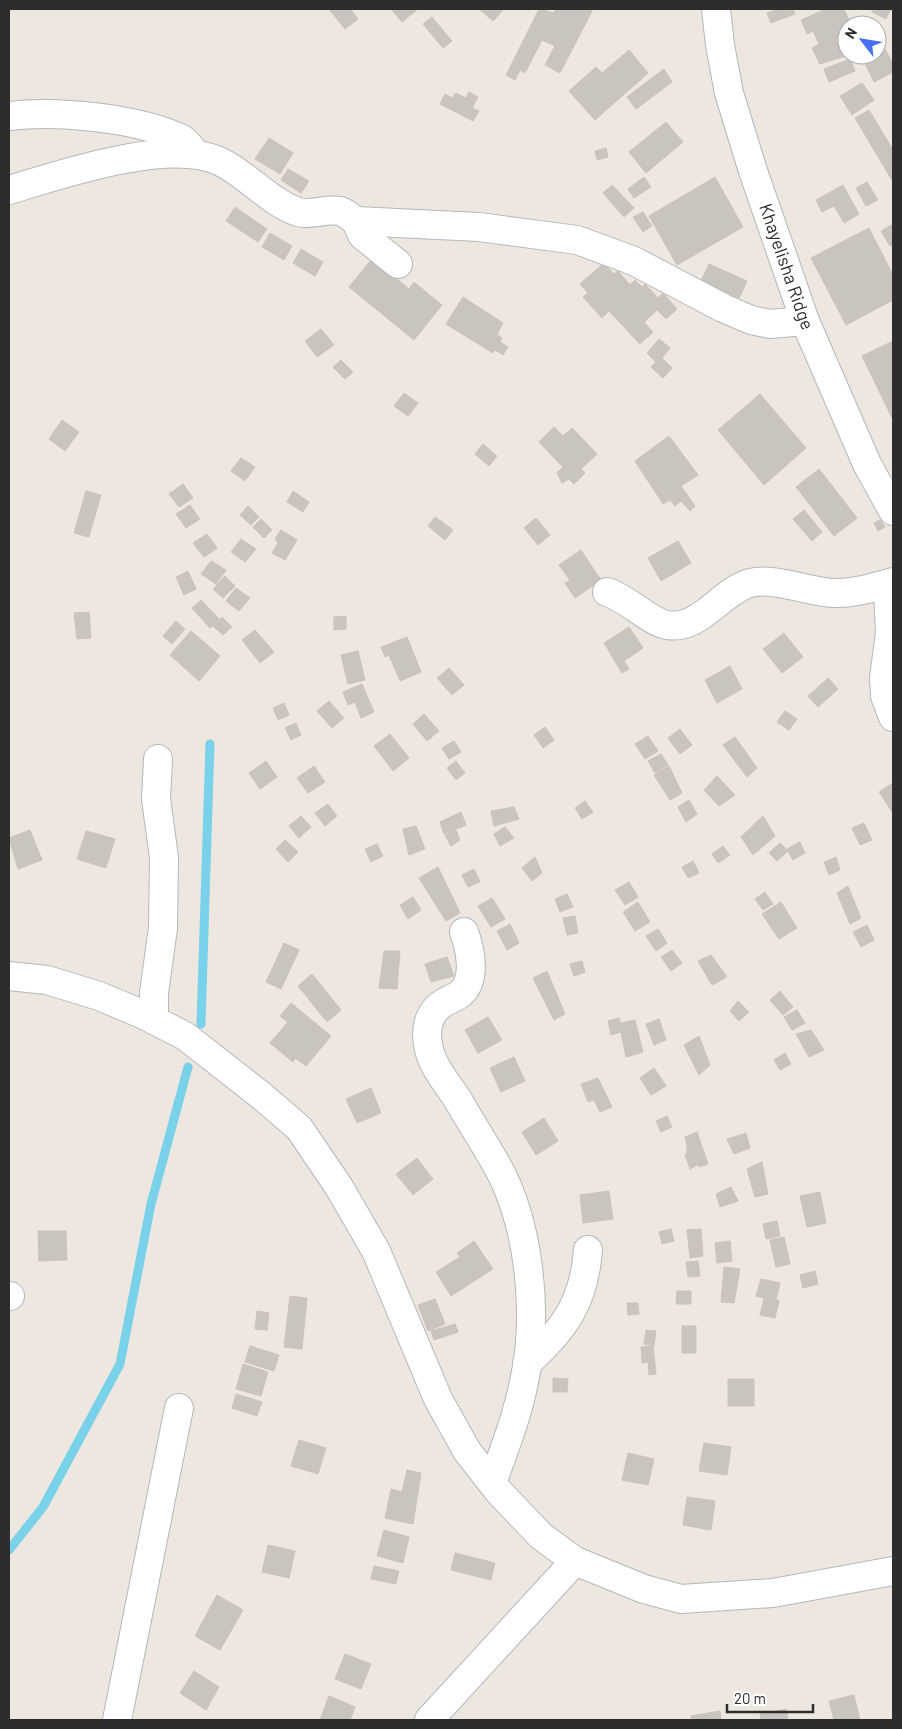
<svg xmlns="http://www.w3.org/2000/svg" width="902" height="1729" font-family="Barlow,sans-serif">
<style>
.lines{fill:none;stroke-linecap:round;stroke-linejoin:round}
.stream{stroke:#79d2ea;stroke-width:9}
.building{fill:#c9c5be;stroke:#c9c3b9}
.minor-casing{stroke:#b3b7bf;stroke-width:30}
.minor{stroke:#fff;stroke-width:28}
.labels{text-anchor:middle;stroke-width:4;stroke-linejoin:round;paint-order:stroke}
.street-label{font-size:18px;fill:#2d2d2d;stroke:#fff}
</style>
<rect width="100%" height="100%" fill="#ede7e0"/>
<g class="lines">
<!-- stream -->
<path class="stream" d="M201 1024 210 744
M9 1550 43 1507 120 1364 151 1204 188 1067"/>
</g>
<!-- building -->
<path class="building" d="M329 9H352L351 10 358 19 345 29Z
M391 9H418L402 22Z
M479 9H504L493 21Z
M539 9 554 13 556 9H587L592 11 560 73 545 65 555 46 542 40 525 73 520 70 515 80 506 75Z
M779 9H793L795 14 771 23 767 13Z
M826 9H844L850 22 858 19 861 25H847L849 55 820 64 812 48 819 44 813 31 807 34 801 20Z
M874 9H891L886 19 872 12Z
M432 17 452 41 443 48 423 24Z
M885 49 893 64V72L874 82 863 59 877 55V52Z
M629 50 648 73 595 120 569 91 596 67 602 73Z
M850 59 855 71 829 82 824 69Z
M664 69 672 82 636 109 627 97Z
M862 83 874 100 852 115 840 96Z
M469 92 478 97 472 108 479 111 473 121 440 104 445 94 452 98 456 93 466 98Z
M869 110 893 150V182L855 118Z
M666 122 683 142 646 173 629 152Z
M269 138 293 153 280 174 255 159Z
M606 148 608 157 597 160 595 151Z
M288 169 309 181 301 193 281 180Z
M644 177 651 187 634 198 628 189Z
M715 177 743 227 677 265 649 216Z
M867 182 878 200 866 206 856 188Z
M612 185 634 208 624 217 603 193Z
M843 185 859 214 844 223 834 206 822 212 816 200Z
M235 207 267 229 258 242 226 221Z
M643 212 652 226 643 232 633 217Z
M893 224V244L890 246 881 231Z
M869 228 893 275V300L846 325 811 258Z
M270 233 292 246 284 260 262 247Z
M301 249 323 262 315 276 293 263Z
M372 259 409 289 414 282 442 305 414 340 349 287Z
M604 263 614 274 618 271 630 285 635 280 642 287 645 284 658 298 663 293 677 309 666 319 657 310 644 322 653 332 640 344 609 311 602 318 583 297 588 293 580 284Z
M709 264 747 281 739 298 701 281Z
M463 297 503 323 497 334 502 338 500 342 508 347 503 355 495 350 493 353 446 324Z
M321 329 334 345 317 357 305 341Z
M659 339 670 348 662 358 672 368 663 378 651 367 656 362 647 353Z
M893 341V417L892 418 862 356Z
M341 360 353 372 345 379 333 367Z
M404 393 418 403 408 416 394 406Z
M760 394 806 448 764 485 718 430Z
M62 420 79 432 65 451 49 439Z
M554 427 563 436 572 428 597 454 581 469 585 473 574 484 569 479 562 483 557 473 563 467 539 442Z
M669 436 698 475 681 486 695 506 690 511 681 501 675 506 670 500 663 504 635 461Z
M483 444 497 456 489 466 475 454Z
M241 458 255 467 245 481 231 471Z
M819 469 857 518 834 536 796 487Z
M183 484 193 498 179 507 169 494Z
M86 491 101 495 89 537 74 533Z
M293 491 309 502 303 512 287 502Z
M190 505 200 519 186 528 176 514Z
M248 506 259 517 251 525 240 515Z
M804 510 822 532 812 541 793 519Z
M435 517 453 530 445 540 428 526Z
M536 518 550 535 538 545 524 528Z
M261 519 272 530 264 538 253 527Z
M880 520 885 527 878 531 874 523Z
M281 530 297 540 285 560 272 553 278 543 275 539Z
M207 534 217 548 204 557 193 543Z
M241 539 256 549 245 562 231 552Z
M678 541 691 563 661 581 648 558Z
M581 550 601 580 575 598 565 583 570 580 559 565Z
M211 561 226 570 216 584 201 574Z
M188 571 196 589 184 595 176 577Z
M225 576 235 586 223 598 213 589Z
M236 588 250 598 239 611 226 601Z
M201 600 219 619 210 628 192 608Z
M89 612 91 638 77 639 74 613Z
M346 616V629L334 630V617Z
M222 617 232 627 223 635 213 626Z
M176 621 185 629 172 644 163 636Z
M629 627 643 648 624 661 629 669 622 673 604 643Z
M255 630 274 652 260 663 242 640Z
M191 631 220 656 199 681 170 655Z
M784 633 803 657 782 673 763 649Z
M407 637 421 672 400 681 389 655 385 657 381 647Z
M358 651 365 680 348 684 341 655Z
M730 666 742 689 717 703 705 680Z
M449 668 464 685 452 695 437 678Z
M828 678 838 689 818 707 808 696Z
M362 684 374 712 361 718 355 702 348 705 343 692Z
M329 701 344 718 332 728 317 711Z
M284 703 289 715 278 720 273 708Z
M785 711 797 719 789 730 777 722Z
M424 714 439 731 427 741 413 724Z
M296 723 301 735 291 740 285 728Z
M545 727 554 740 543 748 534 735Z
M680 729 692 745 680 754 668 738Z
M390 734 409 758 393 771 374 746Z
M648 736 658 751 645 759 635 744Z
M735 737 757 768 747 777 723 745Z
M454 741 461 752 449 759 442 748Z
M661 754 668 765 655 773 648 761Z
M266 761 277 777 260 789 249 773Z
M456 761 465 773 456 780 447 768Z
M314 766 325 782 308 793 297 778Z
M669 766 682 793 670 800 654 775Z
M717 776 735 795 719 806 704 790Z
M893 783V813L879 792Z
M689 800 697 814 686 822 678 807Z
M585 801 593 812 582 819 575 808Z
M328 804 337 816 325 826 315 813Z
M514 807 519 819 494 826 491 811Z
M461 812 466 825 444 834 440 822Z
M301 816 311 827 299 838 289 826Z
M763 816 775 836 753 855 741 837Z
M864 823 872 840 860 845 852 828Z
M416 826 425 849 409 855 403 829Z
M505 827 514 838 500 846 494 834Z
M30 830 42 860 18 869 9 838Z
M456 830 460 840 451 846 445 835Z
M86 831 115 839 106 868 77 859Z
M285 840 298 852 288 862 276 849Z
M800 842 805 853 793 860 787 849Z
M780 843 788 851 777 861 769 853Z
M377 844 383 856 371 862 365 849Z
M723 846 730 855 718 863 712 854Z
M535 857 542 873 532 881 522 868Z
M836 857 840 870 829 875 824 862Z
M693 861 699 873 688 878 682 867Z
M438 867 460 913 446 921 419 878Z
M474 869 480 882 468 887 462 875Z
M629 882 638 897 625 905 615 890Z
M848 886 861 918 850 924 837 893Z
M765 892 773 904 763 910 755 899Z
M567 894 573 907 560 912 555 899Z
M413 897 421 910 408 919 400 905Z
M492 898 505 919 491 927 478 906Z
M638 902 650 922 635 931 623 912Z
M781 902 797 928 779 939 762 914Z
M575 916 578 933 567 935 563 918Z
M510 924 519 943 507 950 497 931Z
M867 925 874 940 861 947 853 932Z
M658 929 667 943 656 951 646 936Z
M284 943 299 950 281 989 266 982Z
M672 950 682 963 671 971 661 957Z
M384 951H400L397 989 379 988Z
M711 955 727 977 712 985 698 961Z
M447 957 454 976 431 982 425 964Z
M582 961 585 972 574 976 570 964Z
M547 971 565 1014 554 1020 533 978Z
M312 974 341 1010 327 1022 298 986Z
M780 991 793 1007 783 1015 770 1000Z
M738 1001 749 1012 739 1021 730 1011Z
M291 1003 331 1036 306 1066 295 1058 293 1062 270 1043 288 1022 280 1016Z
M797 1010 805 1023 792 1030 784 1017Z
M488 1017 502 1040 478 1053 465 1030Z
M619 1018 621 1023 635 1020 643 1052 626 1057 621 1032 611 1035 608 1021Z
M659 1019 666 1040 654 1045 646 1024Z
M811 1030 824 1050 809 1057 796 1034Z
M699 1036 710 1065 699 1075 684 1045Z
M785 1053 791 1064 780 1070 774 1060Z
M514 1057 525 1081 501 1092 490 1068Z
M654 1068 666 1086 651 1095 640 1078Z
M598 1078 612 1107 600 1112 594 1100 588 1102 581 1084Z
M371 1088 381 1113 357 1123 346 1099Z
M667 1116 672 1127 661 1132 656 1121Z
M544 1118 558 1141 536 1155 522 1132Z
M697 1132 708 1164 699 1167V1164L690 1169 685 1154 687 1153V1146L685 1137Z
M746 1133 750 1148 734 1154 727 1139Z
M417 1158 433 1179 413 1195 396 1174Z
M762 1162 768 1194 755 1197 747 1169Z
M731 1187 738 1201 720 1207 716 1194Z
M609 1191 613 1219 583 1223 580 1195Z
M820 1192 826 1223 807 1227 800 1196Z
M777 1221 780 1236 766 1239 763 1224Z
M671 1229 674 1241 662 1244 659 1232Z
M701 1229 703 1256 690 1258 687 1230Z
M38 1231H66L67 1260 39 1261Z
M784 1237 790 1264 776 1267 770 1240Z
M474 1241 493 1269 451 1296 436 1272 460 1257 457 1253Z
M730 1241 732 1261 717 1263 715 1243Z
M698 1261 700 1276 688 1277 686 1262Z
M724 1267 740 1269 734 1303 721 1302Z
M815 1271 818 1284 803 1288 800 1275Z
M761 1279 780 1283 776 1300 779 1301 775 1318 760 1315 764 1298 756 1296Z
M677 1291H691V1304H676Z
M290 1296 307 1298 302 1349 284 1347Z
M435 1299 445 1324 428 1331 418 1305Z
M627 1303H638L639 1314 628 1315Z
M257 1311 269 1313 267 1330 255 1329Z
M455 1324 458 1332 434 1340 431 1331Z
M682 1326H696V1353H682Z
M646 1330 656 1331 654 1346 644 1344Z
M250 1346 279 1355 274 1371 245 1362Z
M653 1346 656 1374 649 1375 648 1362 642 1363 641 1347Z
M243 1364 268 1372 261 1396 236 1389Z
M553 1378 568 1379 567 1392H553Z
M728 1379H754V1406H728Z
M236 1394 262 1402 257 1416 232 1408Z
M299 1440 326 1448 318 1474 291 1466Z
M704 1443 731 1447 727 1475 699 1471Z
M628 1453 654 1459 648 1485 622 1480Z
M407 1470 421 1473 413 1524 385 1518 391 1489 402 1492Z
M687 1497 715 1501 711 1530 683 1525Z
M384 1530 409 1537 403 1563 377 1556Z
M268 1545 295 1551 289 1578 262 1572Z
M455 1553 495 1563 491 1580 451 1570Z
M374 1566 399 1571 396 1584 371 1579Z
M217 1595 243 1610 220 1650 195 1636Z
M345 1654 371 1664 361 1689 335 1679Z
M194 1671 219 1687 206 1710 180 1693Z
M854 1695 860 1720H834L829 1701Z
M329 1696 355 1707 350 1720H320Z
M786 1709 788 1720H761L760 1714Z
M720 1711 721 1720H692L691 1716Z"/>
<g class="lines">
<defs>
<g id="minor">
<path id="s1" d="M716 9 720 45 729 93 753 171 805 321 867 464 893 511"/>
<path d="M9 116C57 110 138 118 182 139 187 142 191 148 195 153"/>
<path d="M9 190C62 174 167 138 219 161 247 174 269 202 298 212 311 216 326 208 340 211 345 212 351 218 356 221L479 227 577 240 634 261 723 308 751 320 770 324 805 321"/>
<path d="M356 221 362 235 398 264"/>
<path d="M893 583 888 593 890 633 884 678 885 696 893 717"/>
<path d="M607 592C627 598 650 622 667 625 700 631 721 591 750 583 774 577 809 592 833 593 854 594 874 587 893 582"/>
<path d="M464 932C470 948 477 979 461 993 457 997 450 999 445 1002 429 1011 425 1027 428 1044 430 1064 448 1084 458 1100 470 1121 483 1141 495 1162 530 1222 539 1315 524 1382 517 1417 504 1450 492 1483"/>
<path d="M9 976 47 980 99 996 142 1014 185 1036 263 1097 299 1128 339 1187 376 1251 438 1399 467 1451 499 1492 541 1536 575 1561 644 1589 681 1599 773 1593 893 1571"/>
<path d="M154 1020V993L163 928 164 858 156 799 158 759"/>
<path d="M9 1296H10"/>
<path d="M527 1363C565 1329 584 1302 588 1250"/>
<path d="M117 1720 179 1408"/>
<path d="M429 1720 575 1561"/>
</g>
</defs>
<!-- minor casing -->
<use href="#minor" class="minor-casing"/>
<!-- minor -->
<use href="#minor" class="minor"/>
</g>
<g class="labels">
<!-- street labels -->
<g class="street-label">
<text dy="6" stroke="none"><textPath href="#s1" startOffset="268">Khayelisha Ridge</textPath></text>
</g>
</g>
<!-- border -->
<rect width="902" height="1729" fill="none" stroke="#2d2d2d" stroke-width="20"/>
<!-- north arrow -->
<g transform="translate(862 40) rotate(301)"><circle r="24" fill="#ffffff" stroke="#ababab"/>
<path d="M0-4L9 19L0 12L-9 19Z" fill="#4871f2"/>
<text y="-8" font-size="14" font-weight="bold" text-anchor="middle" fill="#2d2d2d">N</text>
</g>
<!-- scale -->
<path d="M727 1704v8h86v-8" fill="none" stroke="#2d2d2d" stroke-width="2.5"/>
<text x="734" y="1704" font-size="15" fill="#2d2d2d" stroke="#ffffff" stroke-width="4" paint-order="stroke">20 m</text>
</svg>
